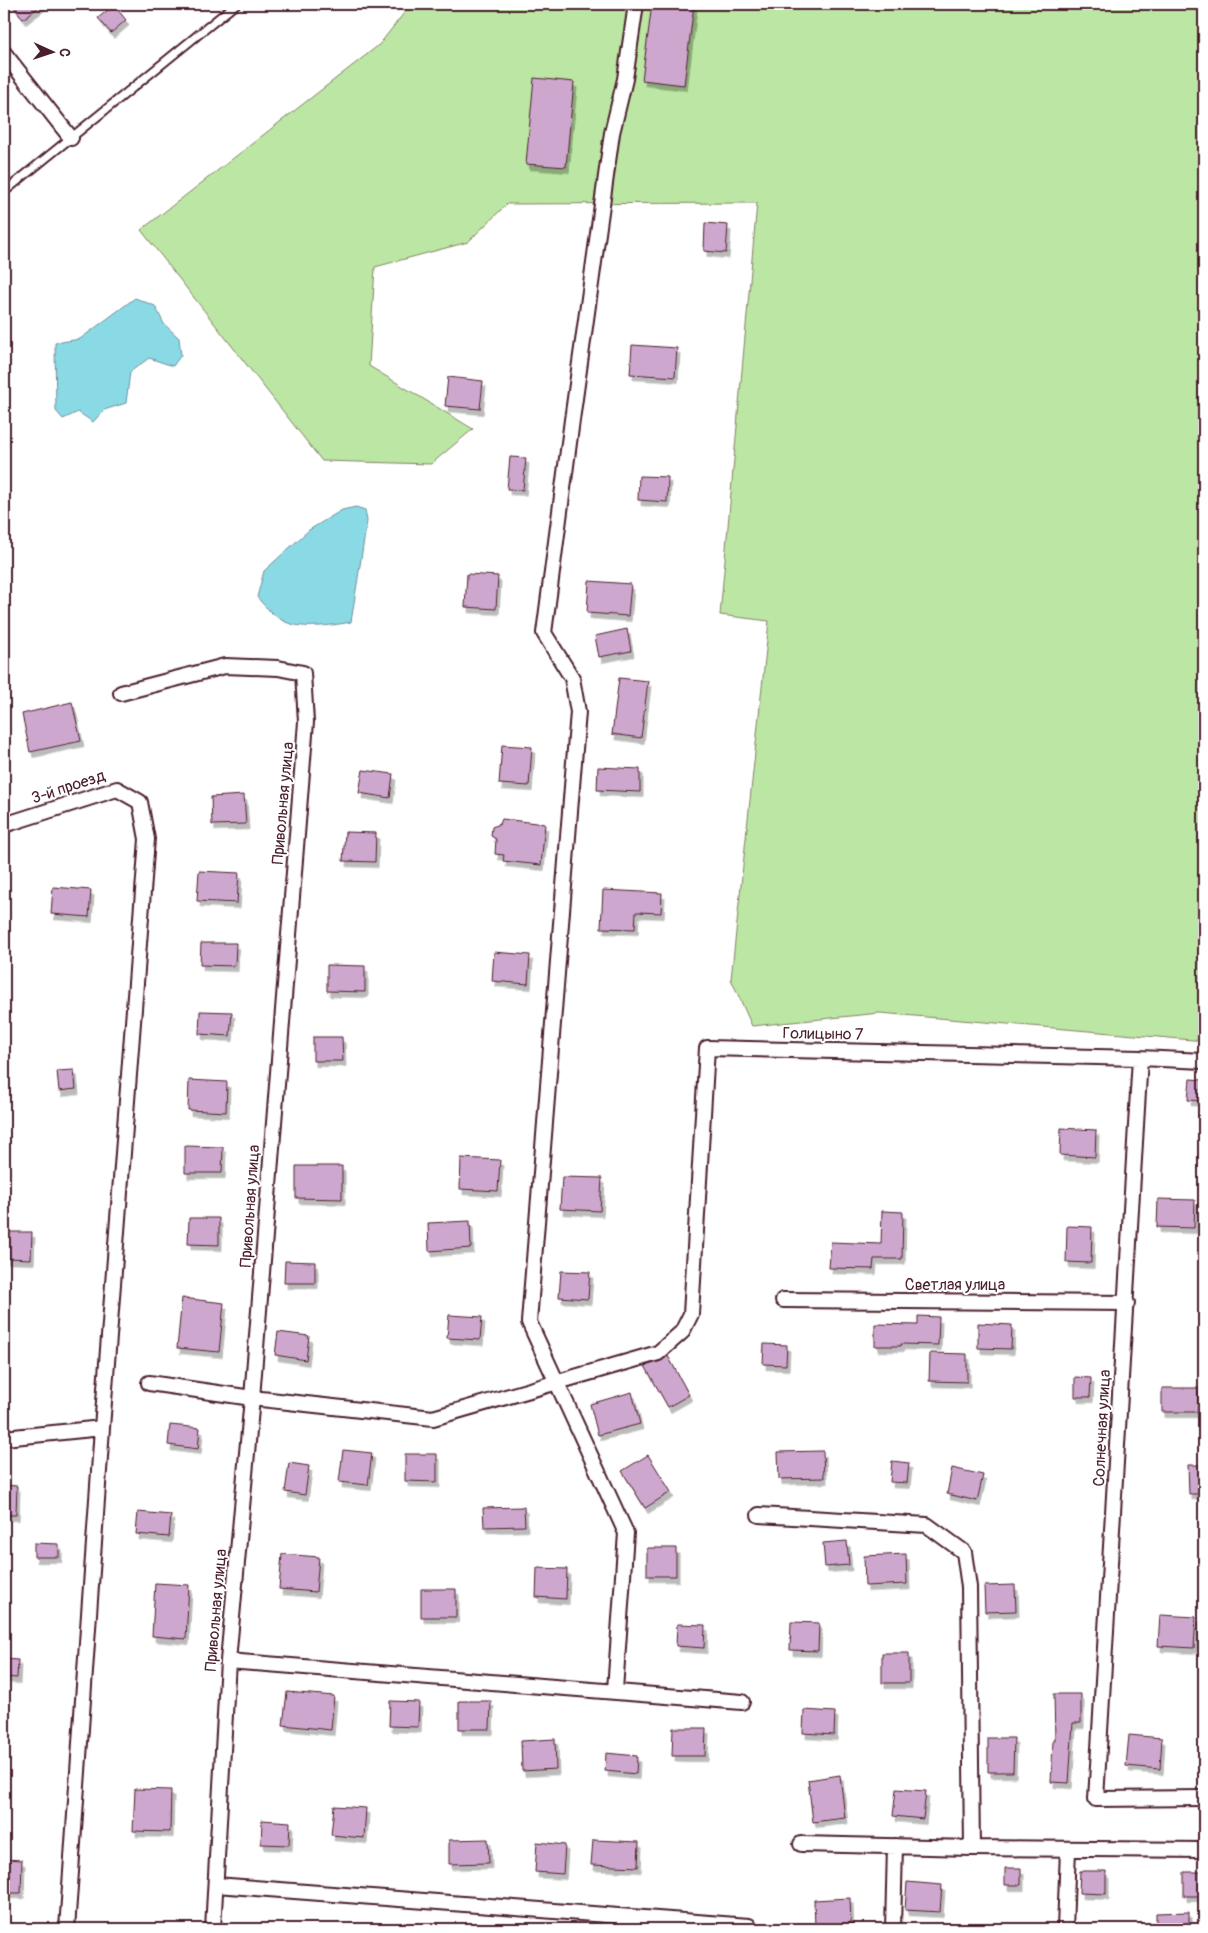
<svg xmlns="http://www.w3.org/2000/svg" width="1208" height="1933" font-family="Pangolin,sans-serif">
<style>
.green{fill:#bce6a3;stroke:#838267}
.water{fill:#8adae5;stroke:#708f9b}
.building{fill:#cea7cf;stroke:#4a1f2b;filter:url(#shadow)}
.lines{fill:none;stroke-linecap:round;stroke-linejoin:round}
.lane-casing{stroke:#4a1f2b;stroke-width:11}
.street-casing{stroke:#4a1f2b;stroke-width:18}
.lane{stroke:#fff;stroke-width:7}
.street{stroke:#fff;stroke-width:14}
.labels{text-anchor:middle;stroke-width:4;stroke-linejoin:round;paint-order:stroke}
.street-label{font-size:16px;fill:#4a1f2b;stroke:#fff}
</style>
<defs>
<filter id="shadow"><feDropShadow dx="3" dy="5.5" stdDeviation="0" flood-color="#0004"/></filter>
</defs>
<rect width="100%" height="100%" fill="#fff"/>
<filter id="ink" filterUnits="userSpaceOnUse"><feTurbulence type="fractalNoise" baseFrequency=".02" numOctaves="2"/><feDisplacementMap in="SourceGraphic" scale="10" xChannelSelector="R" yChannelSelector="G"/><feConvolveMatrix kernelMatrix="1 2 1 2 8 2 1 2 1" color-interpolation-filters="sRGB"/></filter>
<g filter="url(#ink)">
<!-- green -->
<path class="green" d="M411 4H1204V1041L880 1013 752 1026 731 979 769 621 720 615 757 203 507 204 468 242 375 267 369 366 473 429 431 464 322 461 141 230 379 45Z"/>
<!-- water -->
<path class="water" d="M135 298 155 306 164 324 179 338 181 355 173 366 149 358 130 372 126 403 104 410 93 422 78 412 63 419 56 411 55 343 80 339Z
M356 507 365 510 367 521 351 622C336 625 306 629 291 624 277 620 266 608 257 597L264 571 309 530 342 510Z"/>
<!-- building -->
<path class="building" d="M12 4H43L23 19Z
M652 4H694L684 85 642 80Z
M114 5 126 20 111 33 98 18Z
M534 78 574 82 566 167 526 164Z
M705 223 728 225 726 253 704 251Z
M632 345 677 348 675 377 630 374Z
M448 377 483 381 480 409 445 406Z
M510 457 526 458 523 490 507 489Z
M639 476 668 477 667 502 638 500Z
M467 574 498 576 496 609 465 607Z
M589 581 631 584 628 616 587 613Z
M627 629 631 651 599 657 595 636Z
M619 678 648 681 641 738 612 734Z
M72 702 81 741 30 752 22 714Z
M502 745 532 747 529 786 499 784Z
M598 767 640 769V792L597 790Z
M363 770 393 774 390 798 359 793Z
M244 795 246 824 212 825 211 797Z
M502 819 545 824 541 865 503 861 504 855 495 854 496 839 491 836 492 827 500 824Z
M345 832 376 833 375 862 343 861Z
M199 871 239 873 237 903 197 901Z
M53 887 91 890 89 917 51 914Z
M603 890 662 893 661 913 636 912 635 929 601 928Z
M201 943H236L235 966 200 965Z
M494 952 530 955 528 984 492 981Z
M327 965 365 966V992L327 991Z
M200 1011 232 1012 230 1036 199 1034Z
M313 1037H342L343 1061H313Z
M74 1070 76 1089 59 1091 57 1071Z
M1190 1079 1204 1080V1101L1188 1100Z
M189 1080 227 1082 226 1112 188 1110Z
M1061 1128 1096 1130 1095 1157 1060 1155Z
M185 1146 223 1147 222 1173H185Z
M461 1158 500 1160 498 1191 460 1189Z
M296 1166H342V1199L296 1198Z
M562 1177 602 1178 600 1211 560 1209Z
M1158 1199 1195 1200 1194 1228 1157 1227Z
M882 1211 903 1212 902 1259H874L873 1269 829 1268 831 1242 881 1244Z
M189 1218H219V1245L188 1244Z
M470 1221 471 1248 429 1251 428 1223Z
M1067 1226 1092 1227 1091 1263 1066 1262Z
M4 1232H32L31 1259 4 1258Z
M285 1261 315 1262V1283H284Z
M561 1271 590 1272 588 1299 559 1297Z
M182 1298 224 1303 219 1352 177 1348Z
M449 1315 482 1317 480 1340 447 1338Z
M918 1316 939 1317 938 1345 901 1344V1346H875V1324L918 1325Z
M978 1323 1012 1325 1011 1349 978 1348Z
M278 1332 309 1336 306 1360 275 1355Z
M764 1344 787 1345 786 1365 763 1364Z
M930 1353 967 1354V1382L929 1381Z
M668 1356 689 1395 668 1407 645 1366 661 1361Z
M1075 1377 1091 1378 1090 1397H1075Z
M1162 1388H1198V1412H1162Z
M632 1392 640 1424 598 1435 590 1404Z
M170 1425 200 1428 198 1449 168 1445Z
M343 1450 372 1453 368 1485 339 1482Z
M823 1451 824 1478 779 1479 778 1452Z
M405 1454H437V1482L405 1481Z
M648 1455 671 1492 645 1508 622 1471Z
M892 1461 909 1463 907 1483 890 1482Z
M289 1463 309 1466 305 1495 285 1492Z
M1188 1465H1204V1494H1189Z
M952 1468 983 1475 977 1501 947 1494Z
M4 1485 17 1486 16 1515H4Z
M524 1507 525 1526 484 1527 483 1508Z
M138 1512 171 1515 169 1537 136 1534Z
M847 1541 849 1565 825 1567 823 1543Z
M34 1543 59 1544V1557H34Z
M647 1548H676V1576H647Z
M282 1554 319 1557 316 1592 279 1589Z
M906 1554 907 1584 865 1586 864 1556Z
M537 1568 567 1569 566 1599 536 1597Z
M155 1583 189 1585 186 1639 152 1636Z
M1015 1585 1016 1611 985 1612 984 1586Z
M421 1589H456V1617H421Z
M1160 1615 1196 1617 1194 1648 1158 1646Z
M791 1622 819 1623 818 1651 790 1650Z
M677 1624 705 1625 704 1648 676 1646Z
M882 1653H909V1683H882Z
M4 1659 18 1660 17 1678 4 1677Z
M287 1692 334 1696 331 1730 283 1725Z
M1054 1694H1081V1723H1073L1069 1783 1051 1782 1053 1741H1055Z
M390 1701 419 1702 418 1727 389 1726Z
M459 1701H491L490 1729H459Z
M804 1710 835 1712 834 1735 803 1733Z
M673 1728H706L705 1756H672Z
M1129 1735 1162 1738 1160 1769 1126 1766Z
M988 1738H1014L1013 1772H988Z
M555 1739 556 1769 522 1771 521 1741Z
M606 1753 637 1756 636 1774 605 1771Z
M840 1775 845 1818 813 1822 808 1780Z
M135 1789 171 1790 170 1832 133 1831Z
M896 1789 926 1791 923 1819 893 1816Z
M334 1806 366 1808 364 1838 331 1835Z
M262 1820 290 1822 289 1845 261 1844Z
M488 1839 489 1863 449 1864V1840Z
M593 1840 639 1842 638 1867 591 1865Z
M537 1842 565 1845 563 1874 535 1872Z
M4 1859 22 1860 21 1893H4Z
M1005 1868H1021V1885H1005Z
M1080 1871H1106V1894L1079 1893Z
M1184 1872H1204V1896H1184Z
M907 1882 942 1885 940 1912 905 1910Z
M850 1898 851 1924 815 1926 814 1900Z
M1189 1912V1929H1156V1913Z"/>
<g class="lines">
<defs>
<path id="lane" d="M4 192 236 4"/>
<path id="street" d="M4 53 71 138
M121 693 225 666 278 668 303 673 306 722 252 1398 228 1661 213 1929
M4 825 117 789 140 802 147 839 102 1428 67 1929
M1140 1058 1096 1799 1204 1798
M783 1300 1127 1303
M149 1383 252 1398 433 1418 658 1353 682 1332 691 1314 707 1048 1140 1058 1204 1061
M4 1438 102 1428
M759 1515 927 1525 964 1552 969 1587 972 1848
M228 1661 742 1702
M615 1690 626 1533 529 1322 578 712 572 678 544 633 572 420 612 133 625 79 636 4
M801 1844 972 1848 1204 1850
M216 1885 749 1926
M893 1929 895 1846
M1065 1929 1068 1849"/>
</defs>
<!-- lane casing -->
<use href="#lane" class="lane-casing"/>
<!-- street casing -->
<use href="#street" class="street-casing"/>
<!-- lane -->
<use href="#lane" class="lane"/>
<!-- street -->
<use href="#street" class="street"/>
</g>
</g>
<g class="labels">
<!-- street labels -->
<g class="street-label">
<text transform="translate(68 786) rotate(-18)" y="6">3-й проезд</text>
<text transform="translate(282 803) rotate(-85)" y="6">Привольная улица</text>
<text transform="translate(823 1033) rotate(1)" y="6">Голицыно 7</text>
<text transform="translate(249 1206) rotate(-86)" y="6">Привольная улица</text>
<text x="955" y="1290">Светлая улица</text>
<text transform="translate(1101 1428) rotate(-87)" y="6">Солнечная улица</text>
<text transform="translate(215 1610) rotate(-85)" y="6">Привольная улица</text>
</g>
</g>
<!-- margin -->
<rect width="1208" height="1933" fill="none" stroke="#fff" stroke-width="20"/>
<rect x="10" y="10" width="1188" height="1913" fill="none" stroke="#4a1f2b" stroke-width="2" filter="url(#ink)"/>
<!-- north arrow -->
<g transform="translate(52 52) rotate(93)" stroke="#ffffff" stroke-width="4" paint-order="stroke">
<path d="M0-4L9 19L0 12L-9 19Z" fill="#4a1f2b"/>
<text y="-8" font-size="14" font-weight="bold" text-anchor="middle" fill="#4a1f2b">С</text>
</g>
</svg>
